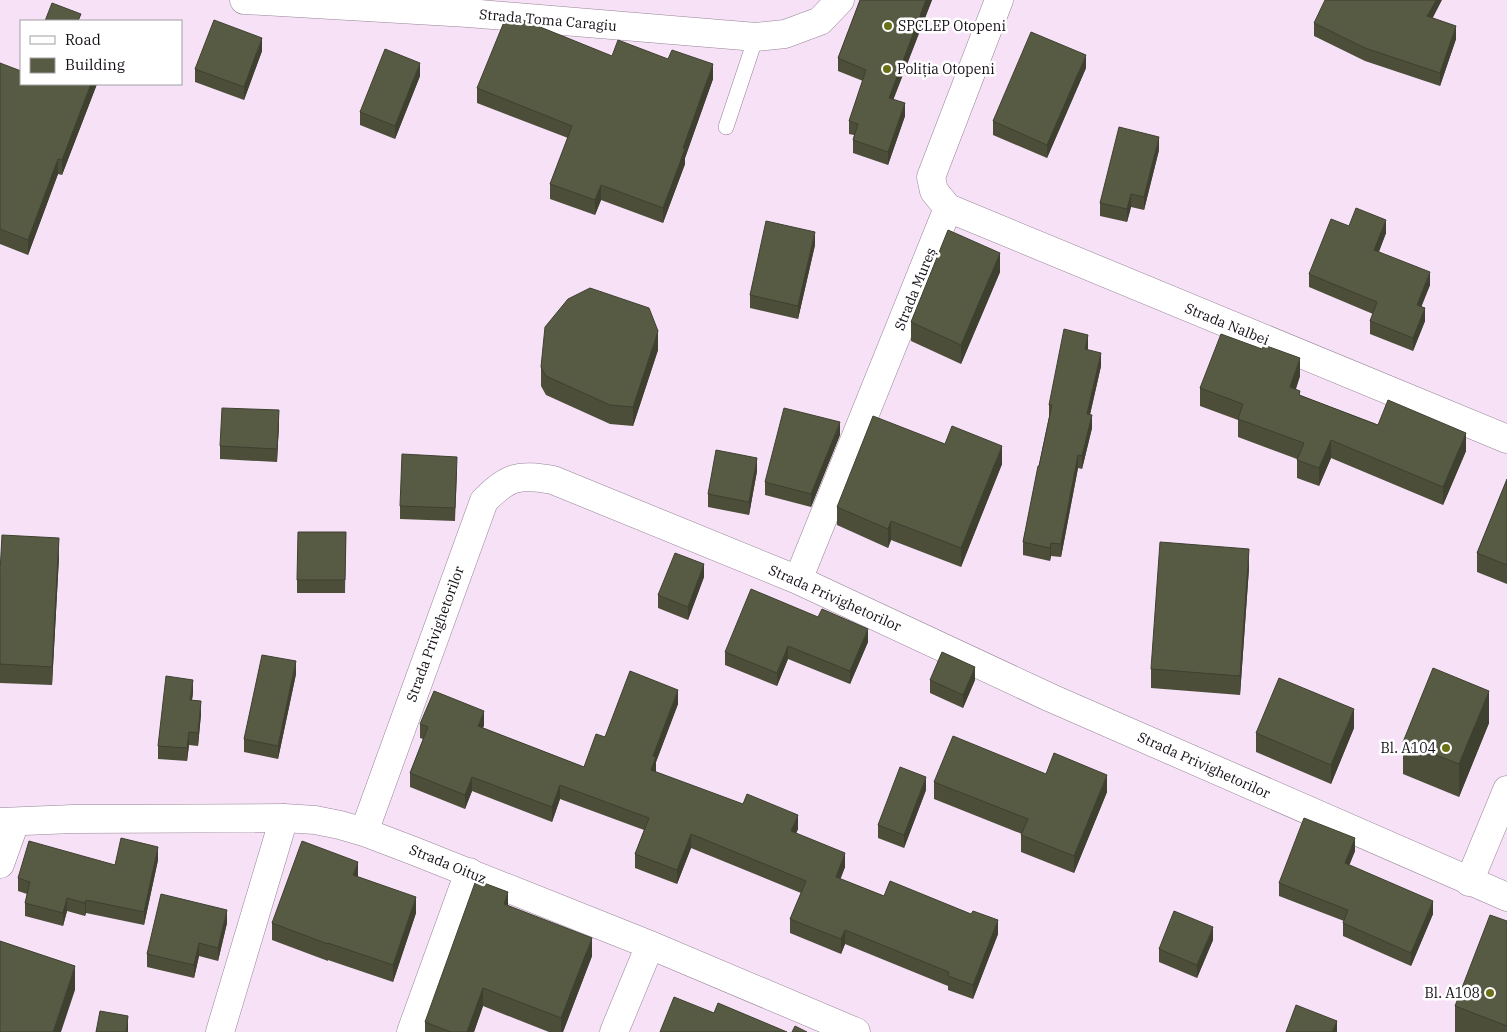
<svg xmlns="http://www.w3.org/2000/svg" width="1507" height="1032" font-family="'IBM Plex Serif',serif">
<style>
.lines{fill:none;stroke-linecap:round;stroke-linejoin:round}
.lane-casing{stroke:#968496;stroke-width:16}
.street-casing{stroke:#968496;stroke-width:29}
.lane{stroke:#fff;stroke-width:15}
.street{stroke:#fff;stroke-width:28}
.wall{fill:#4c4e3a}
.shaded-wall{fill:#3e4030}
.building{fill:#585b44;stroke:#3e4030}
.poi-dot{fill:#6a7016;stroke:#fff;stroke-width:2}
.labels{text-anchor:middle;stroke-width:5;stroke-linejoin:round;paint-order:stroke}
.street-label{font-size:14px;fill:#140e15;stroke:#fff}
.poi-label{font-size:14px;fill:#140e15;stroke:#fff;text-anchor:start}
</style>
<rect width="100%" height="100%" fill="#f6e1f6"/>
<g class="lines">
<defs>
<path id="lane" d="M726 127 756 37"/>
<path id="street" d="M244 0 468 13 756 37 785 34 820 21 840 0
M999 0 931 177 934 191 948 208 1507 439
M798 580 948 208
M0 822 73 819 284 818 315 820 340 825 364 832 414 851 650 945 856 1032
M364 832 484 501C508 476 519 474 553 480L798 580 1051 698 1507 897
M0 864 15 822
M1469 882 1507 790
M220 1032 284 818
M411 1032 469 872
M614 1032 650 945"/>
</defs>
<!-- lane casing -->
<use href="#lane" class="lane-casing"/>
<!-- street casing -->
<use href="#street" class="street-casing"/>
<!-- lane -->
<use href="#lane" class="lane"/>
<!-- street -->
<use href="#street" class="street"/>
</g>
<!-- wall -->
<path class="wall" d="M860 0H932L893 99 905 116 888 165 853 153V140L854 135 849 134V121L863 81 838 71V58Z
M1433 18 1456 39 1440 86 1365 61 1314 36V23Z
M262 51 244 100 195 82V69Z
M612 56 713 79 685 158V164L663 223 601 200 595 215 550 199V184L568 138 477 103V88Z
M0 63 21 84H97L62 175 58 174 28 255 0 244Z
M1086 68 1047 158 993 135V121Z
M420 76 395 139 360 125V112Z
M1159 150 1144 210 1131 207 1127 222 1100 216V203Z
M1349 226 1386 233 1379 252 1430 285 1421 306 1425 321 1413 351 1370 334V321L1373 314 1309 287V274Z
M815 245 798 319 750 308V295Z
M1000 272 961 364 911 341V322Z
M1088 348 1087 350 1101 366 1090 415 1092 428 1082 469 1078 468 1061 557 1051 556 1050 561 1023 555V542L1049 417V405Z
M1262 349 1300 376 1296 389 1300 395 1378 425 1466 451 1443 505 1331 458 1319 486 1297 478V459L1238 437V420L1200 406V388Z
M658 350 633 426 610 424 546 395 541 386V367Z
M279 423 277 462 220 459V446Z
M840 435 811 507 765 495V482Z
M945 444 1002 464 961 567 891 540 888 548 837 525V507Z
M457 470 455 521 400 519V506Z
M757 471 749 515 708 507V494Z
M1507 479V584L1477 572V553Z
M346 532 345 593H297V580Z
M59 557 52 685 0 683V572Z
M1249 568 1240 695 1151 688V669Z
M704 577 688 620 658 608V595Z
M818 617 868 642 850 684 788 659 777 686 725 665V652Z
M296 674 278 759 244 752V739Z
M930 680H975L963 708 930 693Z
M193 693 192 700 201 714 198 746 189 745 187 761 158 759V746Z
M678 704 656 762V772L798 829 796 833 845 867 840 879 884 896 998 934 973 999 948 990V986L845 944 841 954 790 933V919L801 893 691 848 677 884 635 868V854L644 830 560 799 552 822 472 791 465 809 410 787V773L423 739 420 738V724L484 725 483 728 584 767 605 737Z
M1489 723 1459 797 1403 774V742Z
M1354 728 1331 784 1256 752V733Z
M1046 774 1107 792 1074 873 1021 852V835L1022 834 934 799V782Z
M926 790 904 848 878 838V825Z
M1355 851 1349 865 1433 914 1411 966 1343 936V923L1344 921 1279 896V883Z
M158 860 144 925 86 913 85 916 67 911 63 926 25 916V903L27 894 18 891V878L115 865Z
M358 877 416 913 393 982 328 960V961L272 940V923Z
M508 906 592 956 563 1032H549L483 1006 474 1032H425V1022Z
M1507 921V1032H1455V1006Z
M227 923 218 961 199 956 194 978 147 967V954Z
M1213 940 1197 978 1159 962V949Z"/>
<!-- shaded-wall -->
<path class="shaded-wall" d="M926 0H932L889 111V98Z
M1436 0H1442L1427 29V16Z
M1456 26V39L1440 86V73Z
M262 38V51L244 100V87Z
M1086 55V68L1047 158V145Z
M420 63V76L395 139V126Z
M713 64V79L685 158V164L663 223V208L683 148Z
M91 84H97L62 175V160Z
M905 103V116L888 165V152Z
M1159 137V150L1144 210V197Z
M58 159V174L28 255V240Z
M601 185V200L595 215V200Z
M1131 194V207L1127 222V209Z
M1386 220V233L1374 263V250Z
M815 232V245L798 319V306Z
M1000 253V272L961 364V345Z
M1430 272V285L1417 318V305Z
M1425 308V321L1413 351V338Z
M658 331V350L633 426V407Z
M1088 335V348L1085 362V349Z
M1101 353V366L1087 427V414Z
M1300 358V376L1290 405V387Z
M279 410V423L277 462V449Z
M1092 415V428L1082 469V456Z
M840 422V435L811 507V494Z
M1466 433V451L1443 505V487Z
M1331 440V458L1319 486V468Z
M1002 446V464L961 567V548Z
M1078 455V468L1061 557V544Z
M757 458V471L749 515V502Z
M891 521V540L888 548V529Z
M59 538V557L52 685V667Z
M1051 543V556L1050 561V548Z
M1249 549V568L1240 695V676Z
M704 564V577L688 620V607Z
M868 629V642L850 684V671Z
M788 646V659L777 686V673Z
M296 661V674L278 759V746Z
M975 667V680L963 708V695Z
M193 680V693L190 713V700Z
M678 690V704L656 762V771L651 784V770L653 756Z
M1489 691V723L1459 797V764Z
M201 701V714L198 746V733Z
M1354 709V728L1331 784V765Z
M484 711V725L478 740V726Z
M189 732V745L187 761V748Z
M1107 775V792L1074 873V856Z
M472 777V791L465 809V795Z
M926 777V790L904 848V835Z
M560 785V799L552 822V807Z
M798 815V829L791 845V831Z
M691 834V848L677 884V870Z
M1355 838V851L1345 876V863Z
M158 847V860L144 925V912Z
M845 853V867L836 891V877Z
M358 862V879L353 875Z
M508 892V910L504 904Z
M416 897V913L393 982V965Z
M67 898V911L63 926V913Z
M86 900V913L85 916V903Z
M1433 901V914L1411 966V953Z
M227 910V923L218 961V948Z
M998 920V934L973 999V985Z
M1213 927V940L1197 978V965Z
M845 930V944L841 954V939Z
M592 938V956L563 1032H561V1018Z
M199 943V956L194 978V965Z
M75 966V990L61 1032H53Z
M483 988V1006L474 1032H467Z
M128 1016V1032H126Z
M1337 1021V1032H1332Z"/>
<!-- building -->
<path class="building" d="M860 0H926L889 98 905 103 888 152 853 140 858 124 849 121 866 70 838 58Z
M1325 0H1436L1427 16 1456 26 1440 73 1365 48 1314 23Z
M52 3 81 14 78 21H45Z
M506 17 518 18 612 56 618 40 668 59 672 50 713 64 683 148 685 149 663 208 601 185 595 200 550 184 572 126 477 88Z
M214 20 262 38 244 87 195 69Z
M1031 32 1086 55 1047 145 993 121Z
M385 49 420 63 395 126 360 112Z
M0 63 21 71V84H91L62 160 58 159 28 240 0 229Z
M1119 127 1159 137 1144 197 1131 194 1127 209 1100 203Z
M1356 208 1386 220 1374 250 1430 272 1417 305 1425 308 1413 338 1370 321 1377 302 1309 274 1331 219 1349 226Z
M766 221 815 232 798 306 750 295Z
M948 230 1000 253 961 345 911 322Z
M590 288 649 308 658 331 633 407 610 405 546 376 541 367 545 327 568 299Z
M1064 329 1088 335 1085 349 1101 353 1087 414 1092 415 1082 456 1078 455 1061 544 1051 543 1050 548 1023 542 1038 466H1039L1052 405H1049Z
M1221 334 1262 349 1264 345 1300 358 1290 387 1300 391 1299 395 1378 425 1388 400 1466 433 1443 487 1331 440 1319 468 1297 460 1304 443 1238 419 1243 404 1200 388Z
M222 408 279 410 277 449 220 446Z
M784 408 840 422 811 494 765 482Z
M873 416 945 444 952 426 1002 446 961 548 891 521 888 529 837 507Z
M716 450 757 458 749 502 708 494Z
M402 454 457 457 455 508 400 506Z
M1507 479V565L1477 553Z
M298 532H346L345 580H297Z
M2 535 59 538 52 667 0 664V572Z
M1160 542 1249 549 1240 676 1151 669Z
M675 553 704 564 688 607 658 595Z
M751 589 818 617 822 609 868 629 850 671 788 646 777 673 725 652Z
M942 652 975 667 963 695 930 680Z
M262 655 296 661 278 746 244 739Z
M1433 668 1489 691 1459 764 1403 742Z
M630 671 678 690 653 756 656 757 651 770 743 804 747 794 798 815 791 831 845 853 836 877 884 896 890 881 971 914 973 911 998 920 973 985 948 976 949 972 845 930 841 939 790 919 806 881 691 834 677 870 635 854 649 818 560 785 552 807 472 777 465 795 410 773 428 727 420 724 434 691 484 711 478 726 584 767 596 734 605 737Z
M166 676 193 680 190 700 201 701 198 733 189 732 187 748 158 746Z
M1279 678 1354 709 1331 765 1256 733Z
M953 736 1046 774 1054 753 1107 775 1074 856 1021 835 1028 819 934 782Z
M900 767 926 777 904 835 878 825Z
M1304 818 1355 838 1345 863 1433 901 1411 953 1343 923 1348 910 1279 883Z
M121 838 158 847 144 912 86 900 85 903 67 898 63 913 25 903 30 882 18 878 29 841 115 865Z
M302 841 358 862 353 875 416 897 393 965 328 943V944L272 923Z
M476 880 508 892 504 904 592 938 561 1018 483 988 467 1032H451L425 1022Z
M161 894 227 910 218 948 199 943 194 965 147 954Z
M1174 911 1213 927 1197 965 1159 949Z
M1490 915 1507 921V1026L1455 1006Z
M0 941 75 966 53 1032H0Z
M674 997 714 1013 718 1003 787 1032H660Z
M1296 1005 1337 1021 1332 1032H1286Z
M100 1011 128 1016 126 1032H96Z
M795 1026 807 1032H792Z"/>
<!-- markers -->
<g class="poi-dot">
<circle cx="888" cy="26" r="5"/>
<circle cx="887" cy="69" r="5"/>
<circle cx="1446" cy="748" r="5"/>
<circle cx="1490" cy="993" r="5"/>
</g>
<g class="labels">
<!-- street labels -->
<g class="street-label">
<text transform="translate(548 20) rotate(5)" y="5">Strada Toma Caragiu</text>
<text transform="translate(915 289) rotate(-68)" y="5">Strada Mureș</text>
<text transform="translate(1227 324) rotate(22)" y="5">Strada Nalbei</text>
<text transform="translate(835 598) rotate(24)" y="5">Strada Privighetorilor</text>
<text transform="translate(435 634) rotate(-70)" y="5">Strada Privighetorilor</text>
<text transform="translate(1204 765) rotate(24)" y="5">Strada Privighetorilor</text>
<text transform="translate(448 864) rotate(22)" y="5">Strada Oituz</text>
</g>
<!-- poi labels -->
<g class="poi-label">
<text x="898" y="31">SPCLEP Otopeni</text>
<text x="897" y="74">Poliția Otopeni</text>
<text x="1436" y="753" text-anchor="end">Bl. A104</text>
<text x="1480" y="998" text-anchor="end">Bl. A108</text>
</g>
</g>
<!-- legend -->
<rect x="20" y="20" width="162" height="65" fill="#ffffff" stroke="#a19fa1"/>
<rect x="30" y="36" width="25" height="8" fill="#ffffff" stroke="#a19fa1"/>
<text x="65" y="45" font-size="15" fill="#140e15">Road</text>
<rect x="30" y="58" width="25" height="15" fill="#585b44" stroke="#a19fa1"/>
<text x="65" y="70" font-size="15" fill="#140e15">Building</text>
</svg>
